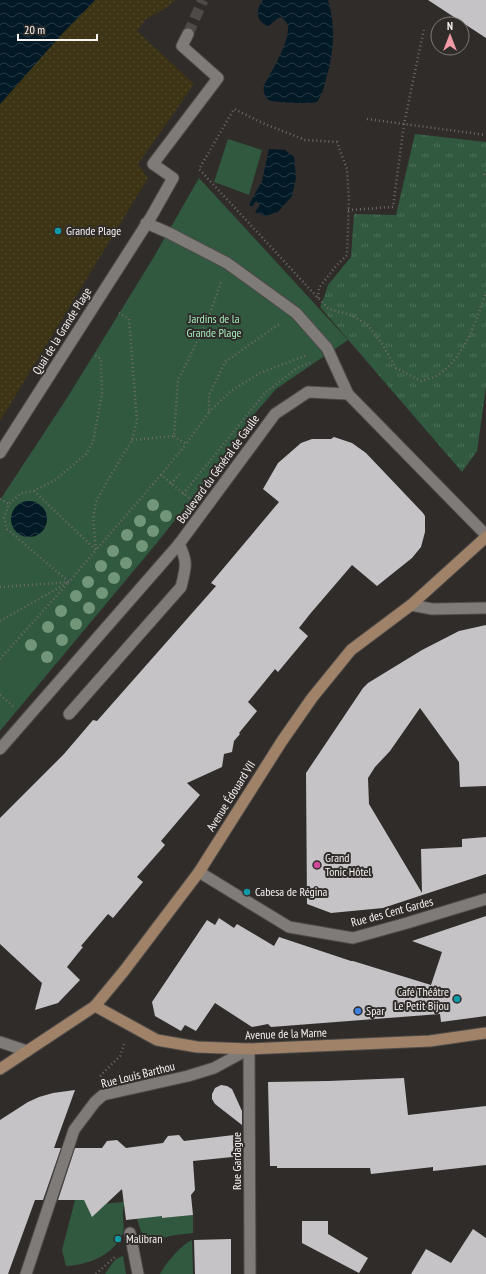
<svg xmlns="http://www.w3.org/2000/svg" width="486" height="1274" font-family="'PT Sans Narrow',sans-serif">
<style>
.grass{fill:url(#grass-tufts)}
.sand{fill:url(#sand-dots)}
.green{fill:#30593f}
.water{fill:url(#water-waves)}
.building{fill:#c6c3c7}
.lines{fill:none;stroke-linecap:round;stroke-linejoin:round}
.pedestrian-tunnel{stroke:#4e4a48;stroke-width:11;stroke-dasharray:11 5.5;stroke-linecap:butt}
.service-casing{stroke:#4d4a48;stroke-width:13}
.pedestrian-casing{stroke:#4d4a48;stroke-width:13}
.minor-casing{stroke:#4d4a48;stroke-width:13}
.tertiary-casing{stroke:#4d4a48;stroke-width:13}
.secondary-casing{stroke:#4d4a48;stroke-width:13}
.path{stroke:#6f6b6a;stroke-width:2.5;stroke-dasharray:1 3;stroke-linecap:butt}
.service{stroke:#7f7b78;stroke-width:11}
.pedestrian{stroke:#7f7b78;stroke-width:11}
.minor{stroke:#7f7b78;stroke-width:11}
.tertiary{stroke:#7f7b78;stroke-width:11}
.secondary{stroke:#9f8267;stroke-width:11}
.tree{fill:#71967a}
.culture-dot{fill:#0f9aa8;stroke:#302c2a;stroke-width:1.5}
.hotel-dot{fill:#d1479c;stroke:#302c2a;stroke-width:1.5}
.shop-dot{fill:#3f7fe0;stroke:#302c2a;stroke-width:1.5}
.labels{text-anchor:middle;stroke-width:4;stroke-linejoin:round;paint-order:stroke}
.poi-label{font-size:12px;fill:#f6f3f2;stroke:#302c2a;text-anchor:start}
.park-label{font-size:12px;fill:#a6ecbc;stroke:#302c2a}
.street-label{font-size:12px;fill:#f6f3f2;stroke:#302c2a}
</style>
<defs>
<pattern id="grass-tufts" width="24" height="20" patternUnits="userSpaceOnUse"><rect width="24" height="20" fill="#30593f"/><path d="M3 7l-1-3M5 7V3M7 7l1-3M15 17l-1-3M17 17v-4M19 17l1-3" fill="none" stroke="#4f715b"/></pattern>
<pattern id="sand-dots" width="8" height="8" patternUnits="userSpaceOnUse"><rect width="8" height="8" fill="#3c3414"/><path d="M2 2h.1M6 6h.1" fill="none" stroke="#4f482b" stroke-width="1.8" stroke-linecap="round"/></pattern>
<pattern id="water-waves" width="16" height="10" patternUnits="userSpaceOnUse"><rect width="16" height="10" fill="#021926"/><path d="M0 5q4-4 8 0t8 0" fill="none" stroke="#283b46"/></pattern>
</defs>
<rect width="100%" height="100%" fill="#302c2a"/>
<!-- grass -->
<path class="grass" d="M415 134 486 142V387L477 451 462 472 320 307 324 297 328 285 351 257 354 214 396 215Z"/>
<!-- sand -->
<path class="sand" d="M95 0H175L166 8 146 19 137 31 194 84 138 164 148 178 0 421V104L62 33Z"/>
<!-- green -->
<path class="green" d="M228 139 262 150 249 195 214 182Z
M199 178 348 340 276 389 250 419 191 500 156 544 0 731V500L67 398 152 260Z
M93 1198 87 1204 89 1211 93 1213 99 1210 101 1204 124 1202C124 1206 123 1207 123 1211 122 1218 125 1227 123 1233 114 1255 88 1265 66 1266L62 1250 75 1200Z
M160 1198 162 1218 193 1215V1233L175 1235 153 1240 147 1237 141 1232 137 1219 136 1201Z
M192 1240 193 1274H160C166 1263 181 1245 192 1240Z
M123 1256 126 1274H105C110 1267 114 1258 123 1256Z"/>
<!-- water -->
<path class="water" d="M0 0H95L62 34 0 104Z
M263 0H328C336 27 334 52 326 79 324 87 322 95 317 102 312 104 274 103 269 100 264 97 263 90 264 85 272 71 289 43 288 27 288 23 284 20 281 17 275 18 273 25 267 26 255 20 256 9 263 0Z
M269 149 285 150 294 157 296 178 292 196 278 212 265 216 255 212 260 205 256 201 252 207 249 205 262 181Z
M11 519a18 18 0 1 1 36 0a18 18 0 1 1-36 0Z"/>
<!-- building -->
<path class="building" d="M428 0H486V38Z
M334 437 352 443 366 453 423 513 425 516V532L421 547 412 558 377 586 352 565 310 614 299 628 308 636 278 672 275 669 248 702 257 711 239 733 240 734 234 741 232 752 224 754 222 767 187 783 200 795 161 841 165 845 137 877 143 882 113 918 108 914 81 946 83 947 67 967 80 980 58 1003 35 1010 42 983 0 944V818L64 754 93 720 97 721 216 586 211 583 279 502 263 489 278 463 301 443 312 439H331Z
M486 625V786L460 787 459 762 420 708 390 751 375 767 368 778 369 804 422 893 421 849 462 847V839L486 837V874L383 908 331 913 307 904 306 773 363 688 368 683 422 650 459 631Z
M486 916V1016L441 1022 440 1014 271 1027 268 1024 252 1027 215 1003 196 1031 185 1025 181 1031 155 1016 152 1002 207 920 215 925 219 918 234 928 237 924 274 946 279 937 351 961H353L431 985 442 952 412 941Z
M404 1078 408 1115 486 1106V1165L433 1171V1167L371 1174 370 1168H277V1166H270L268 1082 328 1081Z
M221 1085 227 1086 232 1089 242 1111V1125L215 1104 212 1099V1094L215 1088Z
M75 1090 54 1148H61L43 1200H35L8 1274H0V1120L28 1102 39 1097 53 1093Z
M242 1134V1156L193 1161 195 1190 191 1195 193 1215 162 1218V1216L126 1220 122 1189 92 1217 84 1200H58L75 1148H102L107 1141 117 1140 126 1148 163 1143 168 1136 179 1135 184 1141Z
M302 1221H328V1234L368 1258 359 1273 302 1243Z
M473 1229 486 1238V1274H411L426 1249 451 1263Z
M231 1239V1274H195L194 1240Z"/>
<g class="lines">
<!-- pedestrian-tunnel -->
<path class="pedestrian-tunnel" d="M188 34 203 0"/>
<defs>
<path id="service" d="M411 605 432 609 486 608
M69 714 181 587C186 567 188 562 179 544
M0 1042 27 1051"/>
<path id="pedestrian" d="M146 223 169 233 227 263 296 313 327 348 348 394
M0 453 151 217 173 178 153 164 218 78 182 46 188 34
M130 1233 138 1274"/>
<path id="minor" d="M0 749 179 544 275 414 308 392 348 394 486 535
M199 872 289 927 353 938 407 923 486 899
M249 1049 250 1274"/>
<path id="tertiary" d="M26 1274 74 1130 95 1102 103 1095 188 1076 214 1068 249 1049"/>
<path id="secondary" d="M95 1006 157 1040 197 1047 249 1049 430 1041 486 1033
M0 1069 95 1006 124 971 199 872 282 741 312 698 351 650 411 605 486 537"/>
</defs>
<!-- service casing -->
<use href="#service" class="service-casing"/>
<!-- pedestrian casing -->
<use href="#pedestrian" class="pedestrian-casing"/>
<!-- minor casing -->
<use href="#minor" class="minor-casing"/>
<!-- tertiary casing -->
<use href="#tertiary" class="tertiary-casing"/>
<!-- secondary casing -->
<use href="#secondary" class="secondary-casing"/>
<!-- path -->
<path class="path" d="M367 119 486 135
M484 175 486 170
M348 210 393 207 404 124 424 29
M318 298 319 288 336 266 347 255 349 201 347 169 337 142 305 140 265 124 234 109 199 169 318 298 329 309 351 315 368 325 382 344 396 368 421 381C426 379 434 378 438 375 466 355 475 323 486 292
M209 412 231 391 260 373 307 355
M174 436 186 444 209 412V395L225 362 279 324
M132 440 174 436 178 380 207 322 221 282
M161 475 186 444
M171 484 181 472
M34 491 96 550 161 475 189 498
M183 494 265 393 297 368 312 362
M0 499 9 504
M0 587 69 582 96 550 93 518 96 502 105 485 132 440 137 421 129 319 119 313
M0 621 69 582 7 529 4 518 9 504 21 493 34 491 55 480 86 454 93 442 102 393 101 359 93 354
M0 659 67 584
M0 695 13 706
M100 1076 120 1056 124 1044
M96 1274 115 1257"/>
<!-- service -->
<use href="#service" class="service"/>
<!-- pedestrian -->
<use href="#pedestrian" class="pedestrian"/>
<!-- minor -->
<use href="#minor" class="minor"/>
<!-- tertiary -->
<use href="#tertiary" class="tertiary"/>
<!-- secondary -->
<use href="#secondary" class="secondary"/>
</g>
<!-- trees -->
<g class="tree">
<circle cx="153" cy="505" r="6"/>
<circle cx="166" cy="516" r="6"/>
<circle cx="140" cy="521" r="6"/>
<circle cx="153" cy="531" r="6"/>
<circle cx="127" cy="535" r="6"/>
<circle cx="142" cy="546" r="6"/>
<circle cx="113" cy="551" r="6"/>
<circle cx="126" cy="563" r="6"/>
<circle cx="101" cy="566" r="6"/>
<circle cx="114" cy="578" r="6"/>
<circle cx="88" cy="582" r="6"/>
<circle cx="102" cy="593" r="6"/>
<circle cx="76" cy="596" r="6"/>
<circle cx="89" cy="608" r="6"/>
<circle cx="61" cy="611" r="6"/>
<circle cx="76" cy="624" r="6"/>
<circle cx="48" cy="627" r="6"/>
<circle cx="62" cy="640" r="6"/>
<circle cx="31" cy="645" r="6"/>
<circle cx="47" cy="657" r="6"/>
</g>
<!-- markers -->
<g class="culture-dot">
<circle cx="58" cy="231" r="4"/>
<circle cx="247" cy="892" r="4"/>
<circle cx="457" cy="999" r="4"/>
<circle cx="118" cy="1239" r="4"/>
</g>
<circle class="hotel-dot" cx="317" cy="865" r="4"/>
<circle class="shop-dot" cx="358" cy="1011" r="4"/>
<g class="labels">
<!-- poi labels -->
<g class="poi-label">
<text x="66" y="235">Grande Plage</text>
<text x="325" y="862">Grand<tspan x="325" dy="14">Tonic Hôtel</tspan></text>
<text x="255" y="896">Cabesa de Régina</text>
<text x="449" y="996" text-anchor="end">Café Théâtre<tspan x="449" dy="14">Le Petit Bijou</tspan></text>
<text x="366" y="1015">Spar</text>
<text x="126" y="1243">Malibran</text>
</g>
<!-- park labels -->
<g class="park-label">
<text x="214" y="323">Jardins de la<tspan x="214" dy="14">Grande Plage</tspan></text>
</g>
<!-- street labels -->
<g class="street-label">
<text transform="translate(62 331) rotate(-58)" y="4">Quai de la Grande Plage</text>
<text transform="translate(218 469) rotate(-54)" y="4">Boulevard du Général de Gaulle</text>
<text transform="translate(231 796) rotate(-58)" y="4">Avenue Édouard VII</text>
<text transform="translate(392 912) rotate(-15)" y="4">Rue des Cent Gardes</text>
<text transform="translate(286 1034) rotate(-2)" y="4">Avenue de la Marne</text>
<text transform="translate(138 1075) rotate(-14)" y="4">Rue Louis Barthou</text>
<text transform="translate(237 1161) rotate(-90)" y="4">Rue Gardague</text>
</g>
</g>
<!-- north arrow -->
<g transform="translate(450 36)"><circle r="19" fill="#302c2a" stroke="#7f7c7a"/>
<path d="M0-3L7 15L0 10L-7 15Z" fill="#f39aa7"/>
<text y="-6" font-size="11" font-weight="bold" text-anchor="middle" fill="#f6f3f2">N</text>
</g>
<!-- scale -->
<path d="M18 34v6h79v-6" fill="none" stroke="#f6f3f2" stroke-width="2"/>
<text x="24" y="34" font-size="12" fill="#f6f3f2" stroke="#302c2a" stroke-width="3" paint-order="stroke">20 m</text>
</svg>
